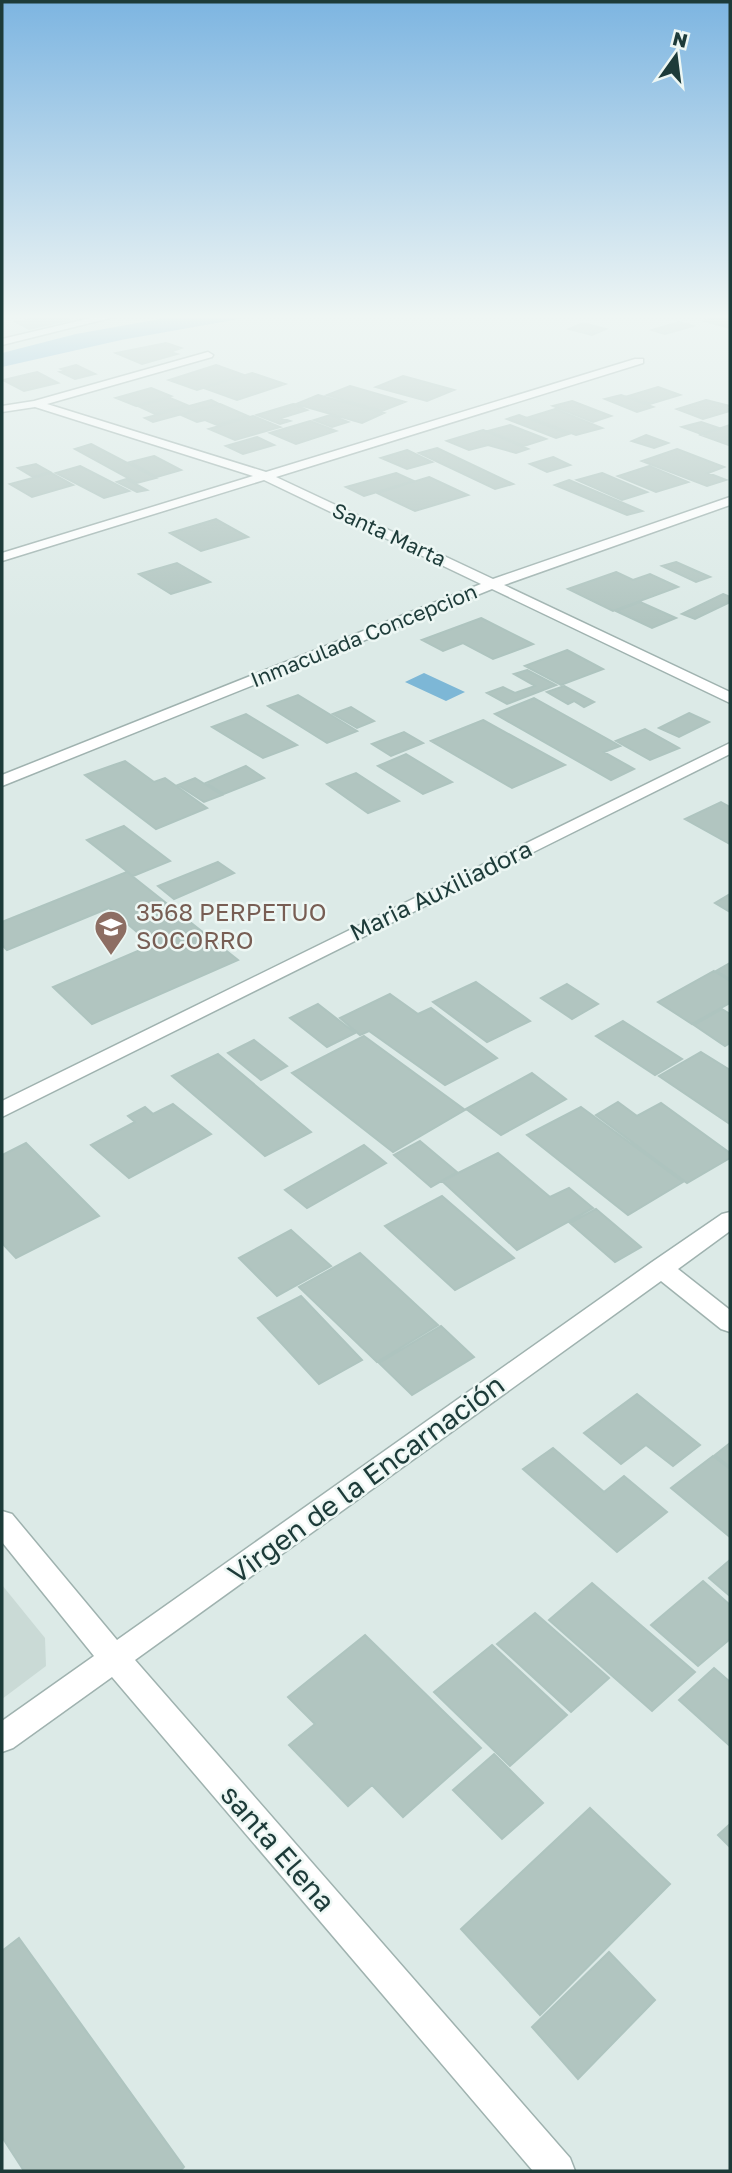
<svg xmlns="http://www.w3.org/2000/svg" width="732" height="2173" font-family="'Golos Text',sans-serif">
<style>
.built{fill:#cadad6}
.water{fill:#7db7d6}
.building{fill:#b1c5c0;stroke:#aec4bf;stroke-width:2}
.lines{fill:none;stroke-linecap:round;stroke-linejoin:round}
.service-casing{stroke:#9fb2af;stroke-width:3}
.minor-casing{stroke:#9fb2af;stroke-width:3}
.service{fill:#fff;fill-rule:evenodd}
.minor{fill:#fff;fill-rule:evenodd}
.labels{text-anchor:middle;stroke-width:5;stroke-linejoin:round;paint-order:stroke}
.far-street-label{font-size:21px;fill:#1d3b39;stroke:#edf7f4}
.street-label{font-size:24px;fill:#1d3b39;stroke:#edf7f4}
.education-label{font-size:24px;fill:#785e54;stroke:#edf7f4;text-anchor:start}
.near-street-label{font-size:28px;fill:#1d3b39;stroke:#edf7f4}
</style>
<rect width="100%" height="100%" fill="#dceae7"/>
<!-- built -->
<path class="built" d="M2 1585 45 1638 46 1666 2 1699Z"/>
<!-- water -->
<path class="water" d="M171 317H250L121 340 2 367V353L76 334Z
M424 673 465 692 446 701 405 682Z"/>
<!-- building -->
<path class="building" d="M30 317H64L69 320 29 329 16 322 33 319Z
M716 317H730V328L704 321Z
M679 322 693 326 665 334 652 330Z
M583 323 606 329 592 335 569 329Z
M166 343 181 348 170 352 177 354 142 364 116 353Z
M76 365 95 374 75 379 60 372 65 371 61 369Z
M216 365 244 375 197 390 169 380Z
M37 372 58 383 24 391 3 380Z
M252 373 285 384 237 400 204 388Z
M403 376 454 390 427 401 376 387Z
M350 386 405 402 382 411 327 395Z
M658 387 680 395 650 404 628 396Z
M151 388 171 396 136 406 116 398Z
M318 395 384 413 362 423 296 404Z
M621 395 653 407 637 412 605 399Z
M170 398 187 405 155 414 138 406Z
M211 400 219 404 153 422 145 418Z
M706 400 730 406 727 407 730 411 703 419 677 409Z
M572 401 611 416 593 422 553 406Z
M220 404 248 416 217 425 205 420 197 422 181 415Z
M293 404 307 410 281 418 290 421 280 424 257 415Z
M555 409 602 428 576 435 529 417Z
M330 415 348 422 332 427 314 420Z
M519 415 569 434 556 438 507 419Z
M253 416 280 427 235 440 209 429Z
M310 421 336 431 296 444 270 433Z
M701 422 719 428 701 434 682 427Z
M510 425 546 439 524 446 488 431Z
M730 425 729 445 701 435Z
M483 430 528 449 516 453 488 445 469 450 447 441Z
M646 435 668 443 654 448 632 441Z
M257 437 274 445 243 454 226 446Z
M91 444 156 478 137 483 75 449Z
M437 448 513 484 495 489 419 453Z
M677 449 724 467 708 473 726 480 707 486 642 461Z
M407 450 432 462 407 469 381 458Z
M154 456 181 470 157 477 130 462Z
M553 457 570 465 547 472 530 464Z
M36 464 50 472 33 477 18 468Z
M80 466 129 491 104 498 56 473Z
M649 466 688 482 656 492 618 476Z
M51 473 73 485 32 497 10 484Z
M396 473 414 481 364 496 346 487Z
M602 473 647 492 622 500 577 480Z
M429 477 468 495 415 511 377 493Z
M126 479 147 490 137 492 117 482Z
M569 480 642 511 627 515 555 485Z
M216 519 248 537 201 551 170 533Z
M676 562 710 577 696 582 662 566Z
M177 563 210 582 171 594 139 574Z
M616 572 633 580 650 574 678 587 613 611 568 589Z
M723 594 730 597V602L695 619 682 614Z
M640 602 676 618 652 628 616 611Z
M481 618 533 644 493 659 463 643 443 651 422 640Z
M567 650 603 669 561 685 525 666Z
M527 670 556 685 507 704 487 693 503 687 515 693 535 686 514 674Z
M564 686 594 702 584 707 574 701 568 704 547 692Z
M298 695 357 731 327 743 268 706Z
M534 698 620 746 604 752 634 769 611 780 495 714Z
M351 707 374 721 357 728 333 714Z
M689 713 709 722 679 737 659 728Z
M246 714 297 745 263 758 212 727Z
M483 720 565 765 512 788 431 741Z
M645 729 679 748 650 760 616 741Z
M404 732 423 743 391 756 372 744Z
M406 754 452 782 423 794 378 766Z
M125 761 154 782 165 778 207 808 156 829 85 775Z
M246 766 264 778 224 794 206 783Z
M356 773 399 801 368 813 327 784Z
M195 778 222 795 204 802 178 785Z
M721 802 730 807V844L685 819Z
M124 826 170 861 133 876 87 840Z
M218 862 234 873 174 899 158 886Z
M127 872 238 960 92 1024 53 987 152 945 109 908 7 950 2 945V922Z
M730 894V912L715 903Z
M730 963V979L716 971Z
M714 971 730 981V1003L692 1024 658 1002Z
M476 982 530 1021 487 1042 433 1002Z
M567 984 598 1004 572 1019 541 998Z
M390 994 418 1014 431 1008 497 1058 445 1085 369 1031 360 1035 340 1018Z
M318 1004 355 1033 327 1047 290 1018Z
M722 1009 730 1014V1043L725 1046 694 1025Z
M623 1021 682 1059 655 1075 596 1036Z
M364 1036 465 1110 393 1152 292 1073Z
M254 1040 287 1066 261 1080 228 1053Z
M701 1052 730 1070V1124L659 1076Z
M218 1054 311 1132 265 1156 172 1076Z
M532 1073 566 1099 501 1135 466 1109Z
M618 1102 637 1116 661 1103 730 1153V1158L687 1183 596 1115Z
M173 1104 211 1134 129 1178 91 1145 135 1122 128 1116 145 1107 153 1114Z
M581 1107 683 1182 628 1215 527 1135Z
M420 1141 457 1172 431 1187 394 1155Z
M26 1143 99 1216 16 1258 2 1243V1155Z
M364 1145 386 1163 307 1208 285 1190Z
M498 1153 550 1197 569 1188 593 1208 517 1250 442 1181Z
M442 1196 514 1258 455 1290 385 1226Z
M596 1209 641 1247 615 1262 570 1223Z
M291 1230 331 1266 277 1296 239 1258Z
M360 1253 438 1325 377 1362 299 1287Z
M301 1296 362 1360 319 1384 258 1318Z
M441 1326 474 1357 412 1395 379 1363Z
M637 1394 700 1445 673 1466 646 1445 621 1464 584 1433Z
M730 1443V1467L715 1455Z
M553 1448 604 1492 624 1476 667 1512 617 1552 523 1469Z
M713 1456 730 1469V1537L671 1488Z
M730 1560V1596L709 1578Z
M703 1581 730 1605V1639L698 1666 651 1625Z
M592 1583 695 1672 652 1711 549 1620Z
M535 1613 609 1678 571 1712 497 1644Z
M365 1635 481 1748 403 1817 372 1785 348 1806 289 1745 315 1724 288 1697Z
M492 1645 567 1715 510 1766 434 1692Z
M714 1668 730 1682V1746L679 1700Z
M494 1754 543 1803 502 1839 453 1790Z
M590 1808 670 1884 540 2015 461 1929Z
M730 1824V1847L718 1835Z
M19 1938 184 2167 180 2171H24L2 2137V1951Z
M609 1952 655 2000 578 2079 532 2027Z"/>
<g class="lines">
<defs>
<path id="service" d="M95 317H114L2 345V339Z"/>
<path id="minor" d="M208 352 213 355 212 357 47 404 266 472 635 359H643V363L276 477 493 579 730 497V505L504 585 730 692V703L492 589 2 786V775L481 584 264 480 2 561V553L253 476 35 407 2 412V406L34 401Z
M730 743V754L2 1117V1101Z
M730 1212V1231L678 1269 730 1310V1332L721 1329 661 1281 135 1660 570 2158 575 2171H533L112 1677 13 1748 2 1752V1721L94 1656 2 1542V1511L12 1514 117 1640 652 1262 722 1214Z"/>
</defs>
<!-- service casing -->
<use href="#service" class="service-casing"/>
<!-- minor casing -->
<use href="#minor" class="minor-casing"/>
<!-- service -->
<use href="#service" class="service"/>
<!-- minor -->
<use href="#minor" class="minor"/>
</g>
<!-- sky -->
<linearGradient id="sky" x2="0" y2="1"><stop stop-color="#7db5e1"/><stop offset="0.51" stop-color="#eff6f4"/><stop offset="1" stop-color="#eff6f4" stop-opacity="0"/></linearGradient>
<rect width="732" height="621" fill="url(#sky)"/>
<!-- icons -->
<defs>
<symbol id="school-pin" viewBox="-11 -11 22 30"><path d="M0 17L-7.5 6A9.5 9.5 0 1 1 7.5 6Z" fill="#8d6e63" stroke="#edf7f4"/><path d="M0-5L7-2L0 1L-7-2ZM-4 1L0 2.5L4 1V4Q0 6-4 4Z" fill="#fff"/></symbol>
</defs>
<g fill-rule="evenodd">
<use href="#school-pin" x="92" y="908" width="38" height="52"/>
</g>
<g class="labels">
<!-- far-street labels -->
<g class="far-street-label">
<text transform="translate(389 535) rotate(25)" y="7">Santa Marta</text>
<text transform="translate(364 636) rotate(-22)" y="7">Inmaculada Concepcion</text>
</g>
<!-- street labels -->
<g class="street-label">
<text transform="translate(441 891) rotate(-26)" y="8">Maria Auxiliadora</text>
</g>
<!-- education labels -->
<g class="education-label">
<text x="136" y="921">3568 PERPETUO<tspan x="136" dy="28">SOCORRO</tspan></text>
</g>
<!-- near-street labels -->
<g class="near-street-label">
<text transform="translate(366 1479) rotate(-36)" y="10">Virgen de la Encarnación</text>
<text transform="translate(278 1848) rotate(49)" y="10">santa Elena</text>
</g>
</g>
<!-- border -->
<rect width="732" height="2173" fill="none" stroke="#1d3b39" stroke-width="7"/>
<!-- north arrow -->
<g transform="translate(676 56) rotate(14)" stroke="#edf7f4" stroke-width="5" paint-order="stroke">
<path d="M0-5L12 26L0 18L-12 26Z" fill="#1d3b39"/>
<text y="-10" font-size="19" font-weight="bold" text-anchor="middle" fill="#1d3b39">N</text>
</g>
</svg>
